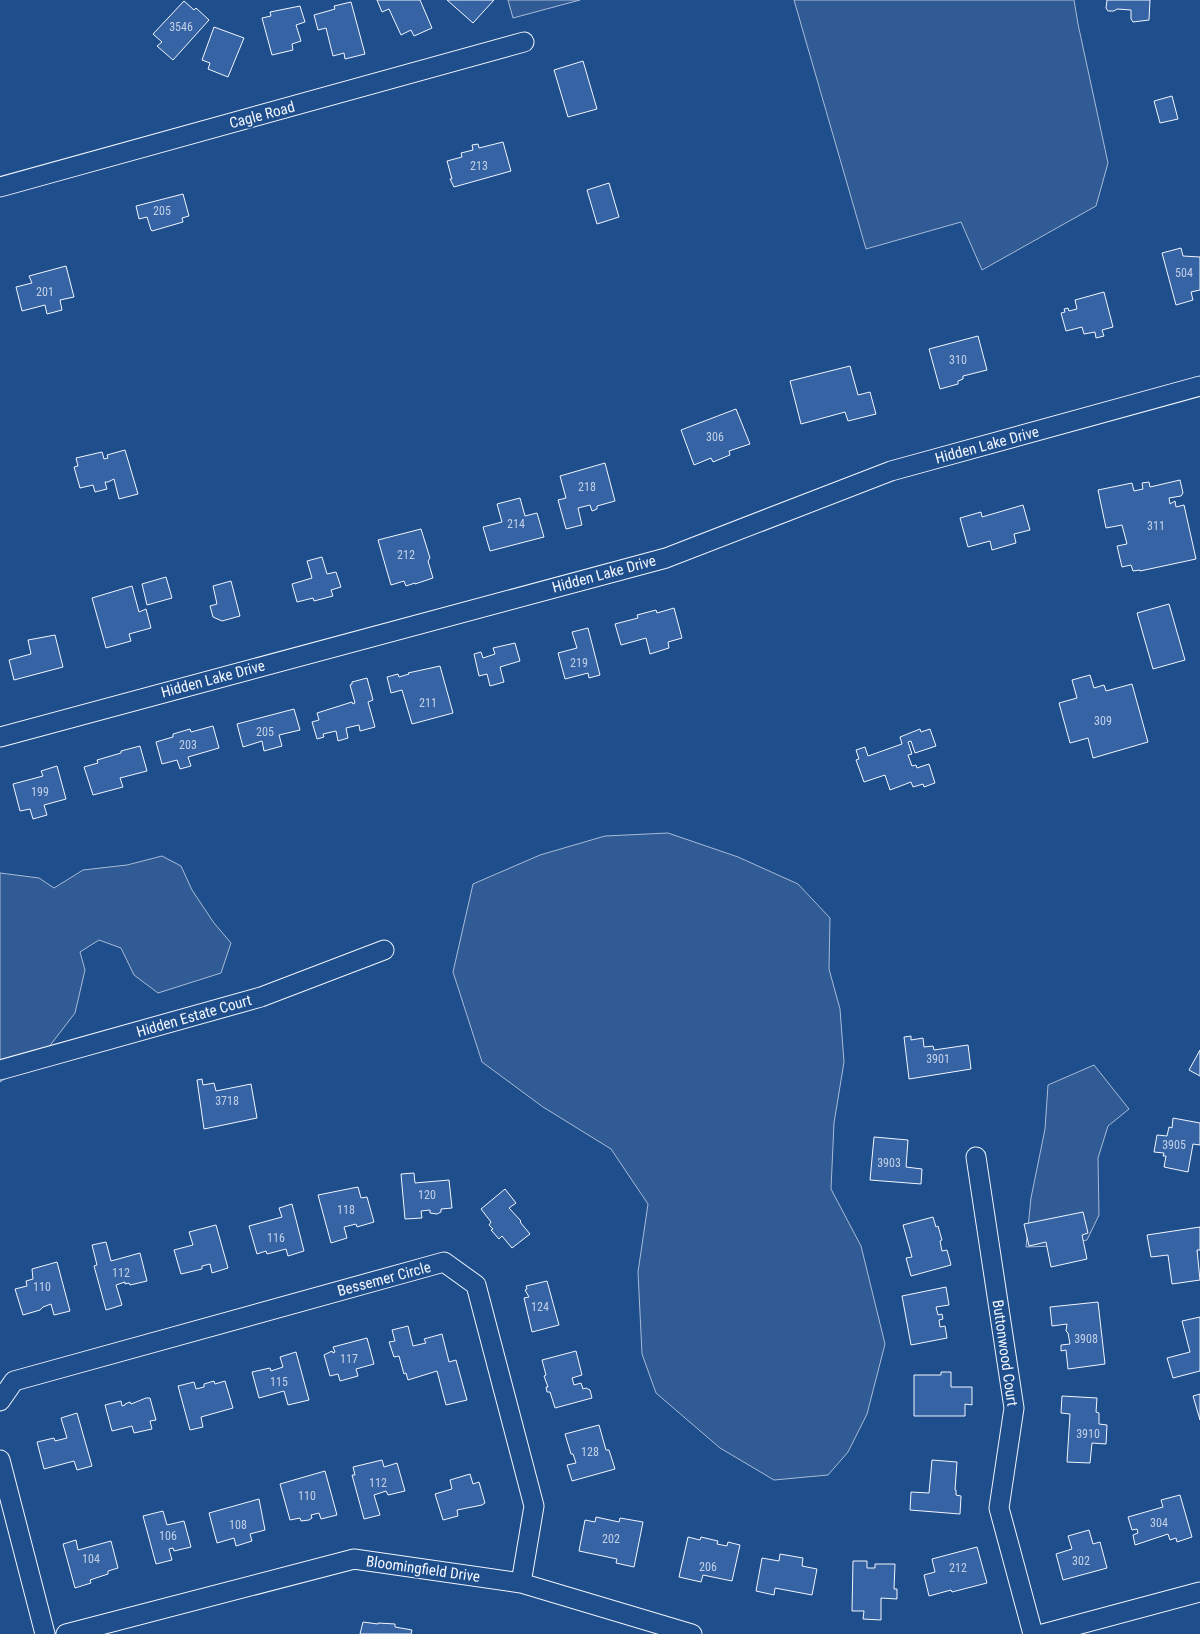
<svg xmlns="http://www.w3.org/2000/svg" width="1200" height="1634" font-family="'Roboto Condensed',sans-serif">
<style>
.built{fill:#305b95;stroke:#a8bbd7}
.building{fill:#3563a3;stroke:#f2f6ff}
.lines{fill:none;stroke-linecap:round;stroke-linejoin:round}
.minor-casing{stroke:#f2f6ff;stroke-width:21}
.minor{stroke:#1f4e8c;stroke-width:19}
.labels{text-anchor:middle;stroke-width:4;stroke-linejoin:round;paint-order:stroke}
.number-label{font-size:12px;fill:#c3d1e8}
.street-label{font-size:15px;fill:#f2f6ff;stroke:#1f4e8c}
</style>
<rect width="100%" height="100%" fill="#1f4e8c"/>
<!-- built -->
<path class="built" d="M508 0H580L513 18Z
M794 0H1074L1078 24 1108 163 1096 206 982 270 961 222 866 249Z
M668 833 738 857 798 884 830 918 829 969 840 1009 844 1062 834 1123 831 1189 861 1246 885 1344 867 1414 848 1452 828 1475 774 1480 720 1448 656 1393 642 1354 638 1272 648 1204 611 1149 543 1107 482 1062 453 972 473 884 540 855 605 836Z
M162 856 181 866 192 890 214 923 231 943 221 973 158 993 134 975 121 948 99 940 80 952 85 970 75 1013 45 1052 0 1082V873L39 878 54 888 83 870 127 865Z
M1094 1065 1129 1109 1108 1126 1098 1158 1099 1215 1087 1240 1055 1246 1026 1247 1031 1198 1045 1129 1048 1085Z"/>
<!-- building -->
<path class="building" d="M377 0H420L432 28 414 36 411 30 401 35 389 9 382 12Z
M447 0H494L473 23Z
M1107 0H1150L1149 20 1133 22 1131 19V10L1117 9 1114 11H1108L1106 8Z
M184 1 194 10 196 8 209 20 173 60 157 46 162 42 153 34Z
M351 2 365 54 345 59 344 53 333 56 326 28 318 30 314 15 335 9 334 6Z
M300 6 305 22 296 25 301 41 292 44 293 50 272 55 262 18 271 16 270 12Z
M214 27 244 38 228 77 208 69 210 63 202 60Z
M583 61 597 109 568 117 554 70Z
M1172 96 1178 119 1160 123 1154 101Z
M503 142 511 171 454 187 450 179H452L447 161 462 157 461 153 473 150 472 145 478 144 479 148Z
M609 183 619 217 597 224 587 190Z
M183 194 189 216 182 218 183 222 152 231 151 230 147 217 139 219 136 206Z
M1181 248 1183 256 1200 257V290L1191 292 1193 300 1176 305 1162 253Z
M66 266 74 297 60 300 62 310 47 314 45 305 22 311 16 287 32 283 29 276Z
M1104 292 1113 327 1102 330 1104 336 1096 338 1095 332 1084 334 1082 327 1066 331 1061 313 1065 312 1064 309 1068 308 1069 311 1077 309 1075 300Z
M978 336 987 370 963 376V379L958 381V384L940 389 929 349Z
M850 366 858 395 870 392 876 414 848 421 845 412 801 424 790 381Z
M736 409 750 444 729 451 730 455 713 462 711 458 694 465 681 430Z
M125 450 138 494 119 499 114 479 108 482H105L107 489 95 492 93 485 80 488 74 467 78 466 76 458 102 452 104 459 108 458 107 455Z
M605 463 615 501 597 506V509L592 511 590 505 578 508 582 525 566 529 558 500 566 498 560 476Z
M1180 480 1183 493 1181 496 1169 498 1170 504 1175 501 1176 507 1184 505 1196 559 1140 571V570L1133 571 1131 565 1122 567 1117 546 1127 544 1122 525 1106 528 1098 490 1132 483 1134 491 1143 489 1142 483 1149 482 1150 487Z
M520 498 525 516 537 513 544 537 490 551 483 527 502 522 497 504Z
M1023 505 1030 530 1014 534 1016 543 992 550 990 541 968 547 960 518 981 512 982 517Z
M421 529 430 558 428 561 433 578 415 584V583L406 586 404 581 391 585 378 540Z
M322 557 327 574 336 572 341 587 331 590 333 596 314 601 313 598 297 602 292 584 312 578 307 561Z
M166 577 172 598 147 605 142 584Z
M231 581 240 616 222 621 213 617 210 606 217 604 213 586Z
M132 586 139 612 146 609 151 628 129 634 131 641 106 648 92 598Z
M1169 604 1185 660 1153 669 1137 613Z
M674 608 682 638 668 642 669 648 650 654 646 638 621 645 615 624 638 618 637 615 656 610 657 613Z
M588 628 600 675 589 678 588 673 565 679 558 653 577 648 572 632Z
M55 635 63 667 14 680 9 660 31 654 28 640Z
M515 643 520 661 500 667 504 682 490 686 487 674 479 676 474 654 481 652 483 658 495 654 493 648Z
M440 666 453 713 412 724 402 690 391 693 387 677 398 674 399 677 409 674 408 673Z
M1090 675 1094 688 1104 685 1106 691 1132 684 1148 742 1093 758 1088 738 1070 743 1059 703 1077 698 1072 680Z
M367 678 373 700 368 702 375 727 360 731 359 725 346 728 348 738 338 741 336 731 323 734 324 737 317 739 312 722 319 720 317 713 352 702 353 704 355 703 350 685 352 684V682Z
M294 709 300 730 279 735 282 746 264 751 262 741 243 747 237 724Z
M213 726 219 748 188 757 191 766 180 769 177 760 162 764 156 742 173 737V734L190 729 191 732Z
M920 729 921 732 930 729 936 746 915 753 911 741 908 742 912 754 908 755 912 766 916 765 917 768 929 764 935 783 924 787 923 784 913 787 911 782 890 790 885 775 864 782 856 760 859 759 856 750 865 747 868 756 902 744 900 737Z
M140 746 147 771 120 778 123 787 93 795 84 767 98 763 97 760 121 753V751Z
M57 766 66 799 44 805 47 815 33 819 30 809 20 811 13 784 43 776 41 771Z
M911 1036V1040L923 1038 924 1047 933 1046 934 1050 968 1045 971 1069 909 1079 904 1037Z
M1200 1050V1076L1189 1070Z
M202 1079 203 1085 214 1083 216 1091 251 1084 257 1118 204 1129 197 1080Z
M1173 1118 1200 1123V1145L1193 1144 1188 1172 1164 1167 1166 1156H1163L1164 1153 1154 1152 1157 1135 1167 1136 1169 1127 1172 1128Z
M874 1137 908 1140 906 1167 922 1169 921 1184 870 1180Z
M414 1173 415 1183 449 1180 452 1208 441 1209V1212L437 1214 430 1213V1210L421 1211 422 1218 405 1219 401 1174Z
M358 1187 361 1198 367 1197 374 1222 357 1227 356 1224 344 1227 347 1238 331 1243 318 1195Z
M505 1189 516 1203 509 1208 521 1221 520 1222 530 1234 512 1248 502 1236 499 1239 491 1230 493 1229 489 1225 491 1222 481 1209Z
M292 1204 304 1251 288 1256 286 1249 267 1254 266 1251 257 1254 249 1226 282 1217 279 1208Z
M1083 1212 1088 1233 1082 1235 1087 1259 1051 1267 1046 1242 1029 1246 1024 1224Z
M933 1217 936 1227 938 1226 942 1240 940 1241 942 1251 947 1250 951 1265 911 1276 906 1258 912 1257 903 1225Z
M216 1225 228 1268 212 1273 210 1264 202 1266V1269L181 1274 174 1250 193 1245 189 1232Z
M1200 1227V1250H1197L1200 1280 1172 1284 1168 1255 1151 1257 1147 1235Z
M106 1242 111 1261 140 1253 147 1281 130 1285 129 1283 125 1284V1282L116 1285 122 1305 106 1310 94 1266 97 1265 92 1245Z
M57 1262 70 1311 54 1315 51 1304 43 1307 40 1310 23 1315 15 1289 27 1286 26 1281 33 1279 32 1269Z
M547 1281 559 1325 532 1332 524 1298 529 1297 525 1290 527 1289 526 1286Z
M946 1287 949 1305 936 1307 938 1315 942 1314 943 1319 939 1320 940 1327 945 1326 947 1338 911 1345 902 1296Z
M1098 1302 1105 1364 1068 1369 1066 1350 1061 1351V1345L1070 1344 1068 1333 1066 1331 1067 1324 1052 1326 1050 1307Z
M1200 1317V1371L1173 1378 1167 1358 1190 1352 1182 1321Z
M408 1326 413 1346 426 1343 424 1339 442 1334 449 1362 456 1360 467 1400 446 1405 437 1371 408 1380 406 1373 404 1374 399 1356 394 1357 389 1342 395 1341 392 1330Z
M367 1338 374 1364 356 1369 358 1376 340 1381 338 1374 330 1376 324 1355 332 1351 333 1353 335 1352 333 1347Z
M576 1351 582 1375 572 1378 574 1385 581 1383 583 1389 586 1388 590 1390 592 1398 555 1408 550 1392H547L546 1387H548L544 1376 546 1375 542 1360Z
M296 1352 309 1400 288 1405 284 1391 259 1398 252 1372 270 1368 271 1371 283 1367 280 1357Z
M941 1372H951V1387H972V1405L965 1404V1416H914V1375H941Z
M214 1381 215 1384 225 1381 233 1408 201 1417 203 1427 190 1430 178 1386 194 1382 196 1389 204 1387V1384Z
M1200 1394V1420L1193 1396Z
M1062 1396 1097 1398 1096 1412 1099 1413V1424L1107 1425 1106 1444 1092 1443 1090 1463 1067 1462 1070 1414 1061 1413Z
M146 1398H150L156 1420 150 1421 152 1429 134 1433 132 1426 112 1431 105 1405 121 1401 122 1406 125 1405V1404L130 1402 131 1404Z
M77 1413 92 1466 77 1470 74 1461 44 1469 37 1442 54 1438 55 1441 67 1438 61 1418Z
M599 1425 606 1450H609L615 1469 572 1481 567 1465 576 1463 573 1454H571L565 1434Z
M382 1460 384 1467 397 1463 405 1491 388 1495 386 1491 374 1495 380 1515 364 1519 352 1475H355L353 1467Z
M932 1460 957 1462 955 1490H956V1495L961 1496 960 1514 910 1510 911 1492 929 1493Z
M325 1471 337 1515 321 1519 319 1513 311 1515 312 1518 309 1520 301 1521 300 1518 290 1520 280 1484Z
M470 1474 473 1484 479 1482 485 1503 482 1505 457 1510 458 1516 443 1520 435 1494 452 1489 450 1480Z
M1180 1495 1192 1537 1177 1542 1176 1538 1170 1540 1168 1534 1135 1545 1133 1535 1138 1533 1137 1529 1132 1530 1128 1517 1163 1507 1161 1500Z
M259 1499 265 1530 250 1534 252 1541 236 1546 234 1538 217 1543 209 1513Z
M163 1511 167 1525 184 1521 191 1547 174 1551 173 1548 169 1549 172 1560 156 1564 143 1516Z
M596 1517 619 1522 620 1518 643 1522 634 1567 616 1563 617 1559 579 1551 585 1520 595 1522Z
M1089 1530 1093 1544 1100 1542 1107 1568 1063 1580 1056 1554 1072 1549 1068 1536Z
M688 1537 700 1540 701 1537 718 1541 717 1544 727 1546 728 1542 740 1545 732 1581 703 1575 701 1582 679 1577Z
M76 1540 78 1550 111 1541 118 1568 108 1571V1574L90 1580 91 1583 75 1588 63 1544Z
M977 1547 987 1583 952 1592 951 1590 929 1596 924 1575 935 1572 932 1559Z
M780 1554 803 1558 802 1566 817 1569 812 1595 775 1588 774 1595 756 1591 762 1558 779 1561Z
M853 1561H867V1568H875V1564H895L894 1589H897V1599L881 1598V1620L863 1619 864 1611H852Z
M363 1622 378 1624V1623L395 1624V1627L412 1630 411 1634H360Z"/>
<g class="lines">
<defs>
<path id="minor" d="M0 187 524 42
M0 737 666 558 891 471 1200 386
M0 1070 261 997 384 950
M976 1157 1014 1408 999 1508 1033 1634
M0 1401 14 1381 444 1262 476 1285 534 1506 521 1583
M0 1460 45 1634
M66 1634 354 1559 521 1583 692 1634
M1043 1634 1200 1592"/>
</defs>
<!-- minor casing -->
<use href="#minor" class="minor-casing"/>
<!-- minor -->
<use href="#minor" class="minor"/>
</g>
<g class="labels">
<!-- number labels -->
<g class="number-label">
<text x="181" y="31">3546</text>
<text x="479" y="170">213</text>
<text x="162" y="215">205</text>
<text x="1184" y="277">504</text>
<text x="45" y="296">201</text>
<text x="958" y="364">310</text>
<text x="715" y="441">306</text>
<text x="587" y="491">218</text>
<text x="516" y="528">214</text>
<text x="1156" y="530">311</text>
<text x="406" y="559">212</text>
<text x="579" y="667">219</text>
<text x="428" y="707">211</text>
<text x="1103" y="725">309</text>
<text x="265" y="736">205</text>
<text x="188" y="749">203</text>
<text x="40" y="796">199</text>
<text x="938" y="1063">3901</text>
<text x="227" y="1105">3718</text>
<text x="1174" y="1149">3905</text>
<text x="889" y="1167">3903</text>
<text x="427" y="1199">120</text>
<text x="346" y="1214">118</text>
<text x="276" y="1242">116</text>
<text x="121" y="1277">112</text>
<text x="42" y="1291">110</text>
<text x="540" y="1311">124</text>
<text x="1086" y="1343">3908</text>
<text x="349" y="1363">117</text>
<text x="279" y="1386">115</text>
<text x="1088" y="1438">3910</text>
<text x="590" y="1456">128</text>
<text x="378" y="1487">112</text>
<text x="307" y="1500">110</text>
<text x="1159" y="1527">304</text>
<text x="238" y="1529">108</text>
<text x="168" y="1540">106</text>
<text x="611" y="1543">202</text>
<text x="91" y="1563">104</text>
<text x="1081" y="1565">302</text>
<text x="708" y="1571">206</text>
<text x="958" y="1572">212</text>
</g>
<!-- street labels -->
<g class="street-label">
<text transform="translate(262 115) rotate(-15)" y="5">Cagle Road</text>
<text transform="translate(987 445) rotate(-15)" y="5">Hidden Lake Drive</text>
<text transform="translate(604 574) rotate(-15)" y="5">Hidden Lake Drive</text>
<text transform="translate(213 679) rotate(-15)" y="5">Hidden Lake Drive</text>
<text transform="translate(194 1016) rotate(-16)" y="5">Hidden Estate Court</text>
<text transform="translate(384 1279) rotate(-15)" y="5">Bessemer Circle</text>
<text transform="translate(1005 1353) rotate(82)" y="5">Buttonwood Court</text>
<text transform="translate(423 1569) rotate(8)" y="5">Bloomingfield Drive</text>
</g>
</g>
</svg>
